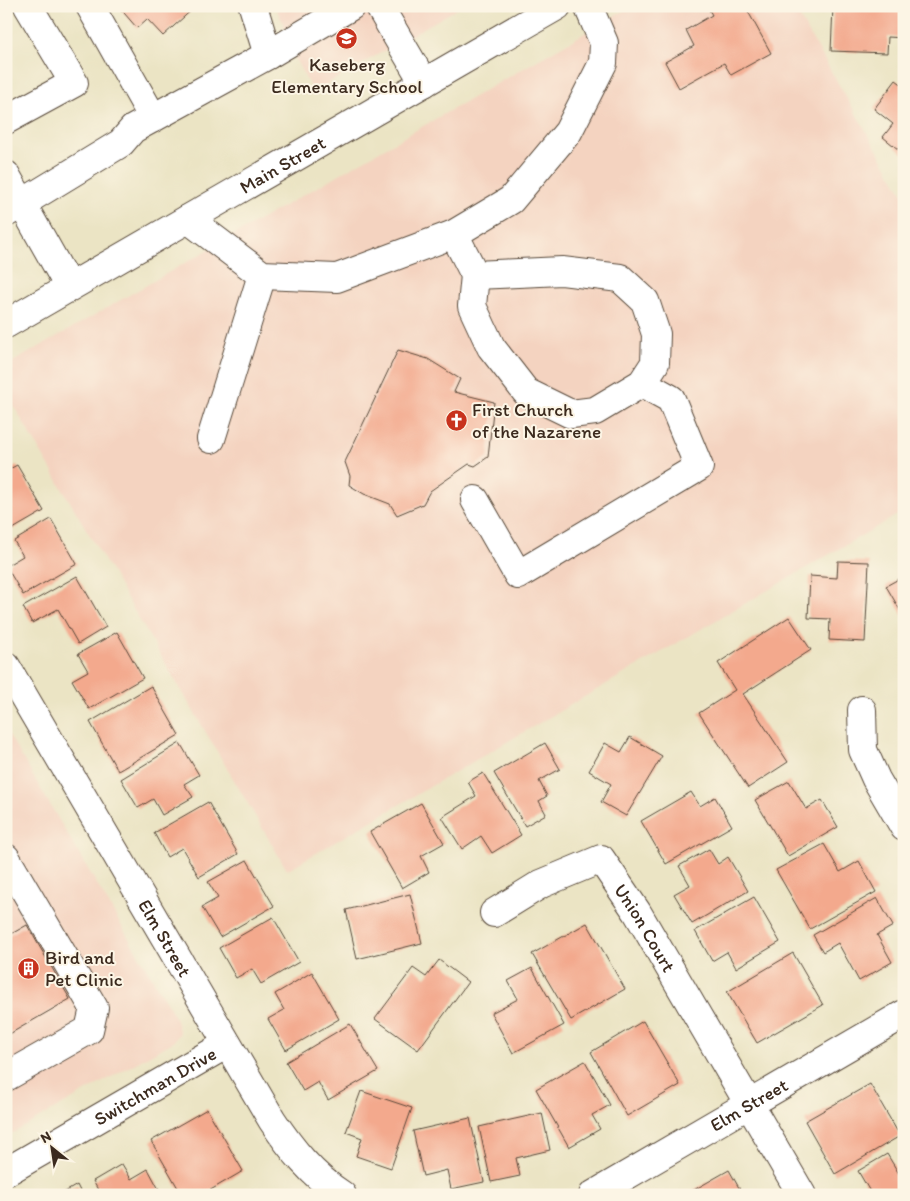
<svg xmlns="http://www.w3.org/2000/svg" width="910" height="1201" font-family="Itim,sans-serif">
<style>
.built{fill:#f4d3c0}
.building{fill:#f3a98d}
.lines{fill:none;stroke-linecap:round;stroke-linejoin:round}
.minor-casing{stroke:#554637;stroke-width:30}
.minor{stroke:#fff;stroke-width:28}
.labels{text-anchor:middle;stroke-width:4;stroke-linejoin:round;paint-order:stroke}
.poi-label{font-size:19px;fill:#3b2a1e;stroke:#fcf5e5;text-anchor:start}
.street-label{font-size:19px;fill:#3b2a1e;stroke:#fcf5e5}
</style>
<rect width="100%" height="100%" fill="#fcf5e5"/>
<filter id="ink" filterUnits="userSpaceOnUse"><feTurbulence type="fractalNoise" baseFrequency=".02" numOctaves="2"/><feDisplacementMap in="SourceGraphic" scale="10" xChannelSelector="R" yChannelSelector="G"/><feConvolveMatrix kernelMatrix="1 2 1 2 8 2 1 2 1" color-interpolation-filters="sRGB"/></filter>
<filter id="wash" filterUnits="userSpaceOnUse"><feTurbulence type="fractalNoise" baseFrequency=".0096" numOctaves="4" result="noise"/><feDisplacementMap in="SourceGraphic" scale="20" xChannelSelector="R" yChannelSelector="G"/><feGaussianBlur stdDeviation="1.12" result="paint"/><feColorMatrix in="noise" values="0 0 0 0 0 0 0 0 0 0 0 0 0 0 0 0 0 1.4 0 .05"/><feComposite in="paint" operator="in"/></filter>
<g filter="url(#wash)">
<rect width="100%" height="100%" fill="#ebe4c4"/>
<!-- built -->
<path class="built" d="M275 6H462L313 92 292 53 283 23Z
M632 6H793L904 196V511L287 870 6 393V366Z
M6 730 174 1015 180 1033 173 1042 6 1137Z"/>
<g id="blocks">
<!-- building -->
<path class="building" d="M118 6H196L163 36 147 19 137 28Z
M707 6H745L771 53 731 75 724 63 679 88 665 62 694 46 686 30 712 15Z
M833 6H904V38L888 37 887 53 831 51Z
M896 80 904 86V154L883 137 893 124 874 109Z
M398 350 428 359 460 379 454 392 494 402 488 457 475 466 469 464 430 491 423 504 397 515 390 504 364 494 349 485 350 476 345 462Z
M17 465 44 511 6 533V471Z
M51 519 77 564 23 595 6 566 23 556 14 541Z
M838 561 869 562 865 642 829 640 830 619 808 618 810 576 837 578Z
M77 576 106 627 78 644 58 609 32 623 23 607Z
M904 576V617L886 586Z
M789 617 811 650 743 694 788 762 748 788 699 713 735 690 718 663Z
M117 632 143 678 89 709 72 680 88 671 78 654Z
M151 686 179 735 118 771 90 722Z
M630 737 662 756 626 816 601 802 611 784 589 771 605 743 621 752Z
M180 743 199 775 184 784 193 797 162 815 153 799 138 808 121 779Z
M545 743 560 769 539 781 547 796 539 801 546 814 525 826 494 773Z
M483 773 521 835 492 853 481 836 462 849 442 817 476 796 468 782Z
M789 781 806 809 822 800 838 827 788 856 755 800Z
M691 792 700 806 715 797 732 826 666 864 641 821Z
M208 802 238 854 199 877 182 848 167 857 154 833Z
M421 803 444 843 421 856 429 872 402 888 370 832Z
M824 844 840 872 859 861 876 892 810 929 776 870Z
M709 849 718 864 728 857 748 891 692 924 674 894 690 885 679 866Z
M247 860 274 906 220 937 202 907 218 898 208 882Z
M410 894 422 943 357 959 346 910Z
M754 897 780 942 736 968 727 952 712 961 695 931Z
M877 898 893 926 877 935 892 962 859 981 838 943 823 952 813 935Z
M273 917 299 962 261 984 252 969 236 978 219 948Z
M587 923 625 989 571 1020 532 954Z
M27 925 70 999 6 1036V937Z
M793 953 823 1005 757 1043 727 992Z
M439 960 468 982 418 1050 375 1019 413 968 426 977Z
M532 968 564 1025 513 1053 491 1013 518 999 508 981Z
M312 972 339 1019 286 1050 268 1019 284 1010 275 994Z
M643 1021 680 1085 627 1116 591 1052Z
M350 1024 378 1071 328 1100 318 1082 303 1091 286 1062Z
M585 1061 610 1105 592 1115 600 1129 569 1147 536 1089Z
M870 1084 900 1136 835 1174 805 1121Z
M361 1091 412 1108 391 1168 356 1156 362 1138 346 1132Z
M207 1109 243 1171 202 1195H182L151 1141Z
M542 1113 550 1150 516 1158 520 1176 491 1182 479 1127Z
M470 1118 484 1182 451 1189 447 1170 423 1176 413 1131Z
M887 1154 904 1182V1195H872L858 1171Z
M122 1164 131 1179 148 1169 162 1195H101L93 1181Z
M729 1170 743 1195H685Z
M77 1185 82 1195H60Z
M253 1189 257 1195H243Z"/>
</g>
</g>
<g filter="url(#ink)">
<use href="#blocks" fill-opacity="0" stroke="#554637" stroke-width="1"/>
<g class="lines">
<defs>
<g id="minor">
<path d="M90 6 153 118"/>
<path d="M379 6 424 83"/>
<path d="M268 55 351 6"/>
<path d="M6 120 74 83 28 6"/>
<path d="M6 175 69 287"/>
<path d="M6 213 121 143 133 129 268 55 253 6"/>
<path d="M188 219 262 275 337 278 454 234 511 200 568 132 603 63 604 43 588 6"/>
<path d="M454 234 475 275 562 271 620 278 645 301 656 334 655 363 642 383 595 411 571 414 526 392 491 347 472 306 475 275"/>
<path id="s1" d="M6 324 557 6"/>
<path d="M211 439 262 275"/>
<path d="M475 500 518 575 699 467 671 399 642 383"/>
<path id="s2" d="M6 666 272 1120C292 1150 312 1175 342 1195"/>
<path d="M862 710 863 750 876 779 904 827"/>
<path d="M6 858 94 1008 89 1030 6 1077"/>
<path id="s3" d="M494 913 541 884 601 859 637 912 802 1195"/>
<path id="s4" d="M6 1172 227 1044"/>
<path id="s5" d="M593 1195 904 1014"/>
</g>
</defs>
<!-- minor casing -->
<use href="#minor" class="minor-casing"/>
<!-- minor -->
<use href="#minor" class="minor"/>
</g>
</g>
<!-- icons -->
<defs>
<symbol id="school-disc" viewBox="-11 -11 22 22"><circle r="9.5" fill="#c8321e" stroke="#fcf5e5"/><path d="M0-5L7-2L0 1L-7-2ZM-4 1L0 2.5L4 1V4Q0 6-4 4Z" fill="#fff"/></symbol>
<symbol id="church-disc" viewBox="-11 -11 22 22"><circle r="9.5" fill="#c8321e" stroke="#fcf5e5"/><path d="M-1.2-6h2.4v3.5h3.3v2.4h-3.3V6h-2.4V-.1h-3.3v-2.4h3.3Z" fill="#fff"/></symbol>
<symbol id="building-disc" viewBox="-11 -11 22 22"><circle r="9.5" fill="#c8321e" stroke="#fcf5e5"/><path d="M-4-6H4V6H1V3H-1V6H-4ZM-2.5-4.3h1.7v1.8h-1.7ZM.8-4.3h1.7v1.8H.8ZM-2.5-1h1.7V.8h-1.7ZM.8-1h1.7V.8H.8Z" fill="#fff"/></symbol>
</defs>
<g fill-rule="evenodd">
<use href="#school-disc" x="334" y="26" width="25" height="25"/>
<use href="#church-disc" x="444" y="408" width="25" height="25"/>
<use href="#building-disc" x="16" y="956" width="25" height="25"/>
</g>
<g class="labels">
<!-- poi labels -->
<g class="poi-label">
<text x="347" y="71" text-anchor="middle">Kaseberg<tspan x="347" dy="22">Elementary School</tspan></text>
<text x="472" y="416">First Church<tspan x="472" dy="22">of the Nazarene</tspan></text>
<text x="45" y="964">Bird and<tspan x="45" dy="22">Pet Clinic</tspan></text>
</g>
<!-- street labels -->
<g class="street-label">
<text dy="7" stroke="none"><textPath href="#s1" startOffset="319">Main Street</textPath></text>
<text dy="7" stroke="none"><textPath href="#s3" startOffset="202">Union Court</textPath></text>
<text dy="7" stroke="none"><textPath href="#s2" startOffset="315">Elm Street</textPath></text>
<text dy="7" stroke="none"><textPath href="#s4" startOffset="172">Switchman Drive</textPath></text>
<text dy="7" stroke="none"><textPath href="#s5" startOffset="180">Elm Street</textPath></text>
</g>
</g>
<!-- margin -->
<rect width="910" height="1201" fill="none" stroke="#fcf5e5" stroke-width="25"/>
<!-- north arrow -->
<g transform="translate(52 1148) rotate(330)" stroke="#fcf5e5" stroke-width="4" paint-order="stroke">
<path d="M0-4L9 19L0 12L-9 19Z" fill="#3b2a1e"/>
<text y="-8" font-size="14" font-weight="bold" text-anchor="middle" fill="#3b2a1e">N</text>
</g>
</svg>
